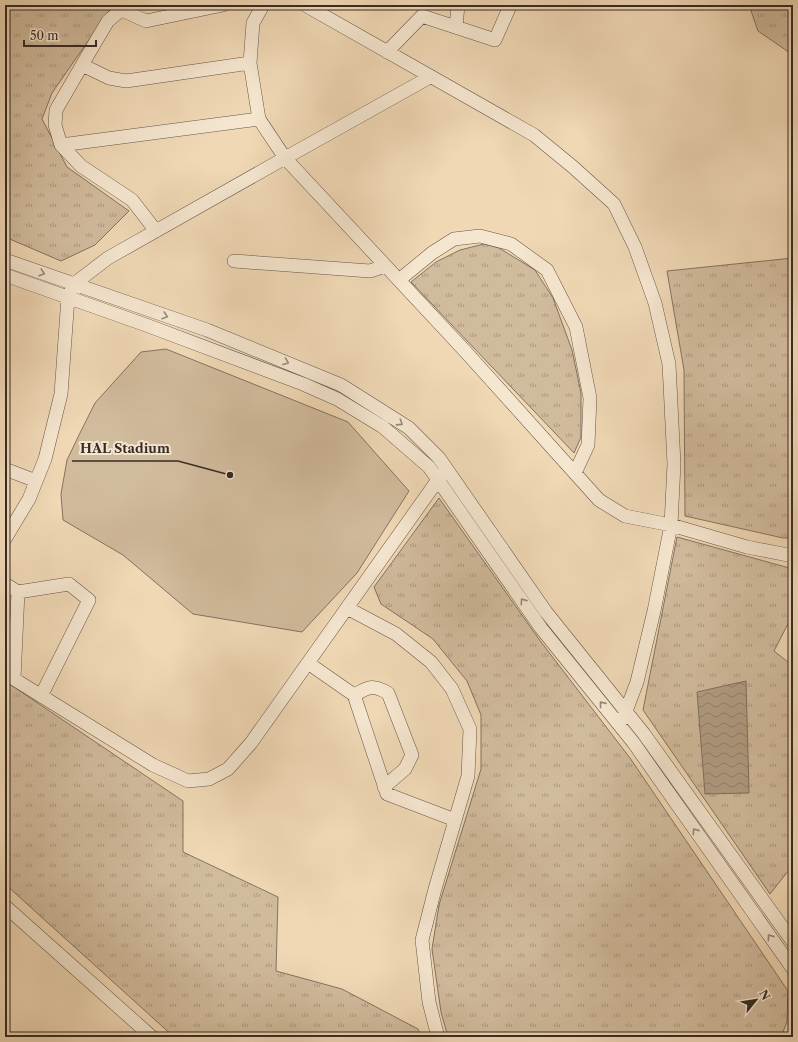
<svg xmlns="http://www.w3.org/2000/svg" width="798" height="1042" font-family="'Libre Caslon Text',serif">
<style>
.grass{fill:url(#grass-tufts);stroke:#847361}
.pitch{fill:#d1bb9d;stroke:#847361}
.water{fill:url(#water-waves);stroke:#806f5e}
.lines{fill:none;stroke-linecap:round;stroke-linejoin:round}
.minor-casing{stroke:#655649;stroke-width:14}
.minor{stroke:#f5e6cf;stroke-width:13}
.oneway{stroke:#96887a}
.leader{fill:none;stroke:#372b25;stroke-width:1.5}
.callout-dot{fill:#372b25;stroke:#f5e6cf;stroke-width:1.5}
.callout-label{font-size:13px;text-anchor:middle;font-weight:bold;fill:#372b25;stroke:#f5e6cf;stroke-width:4;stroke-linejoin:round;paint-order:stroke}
</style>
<defs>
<pattern id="grass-tufts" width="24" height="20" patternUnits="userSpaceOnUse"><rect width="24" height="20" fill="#d1bb9d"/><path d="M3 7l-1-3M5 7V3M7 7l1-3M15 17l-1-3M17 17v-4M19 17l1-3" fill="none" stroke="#aa9880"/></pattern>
<pattern id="water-waves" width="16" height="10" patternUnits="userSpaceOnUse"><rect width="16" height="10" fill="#b19d84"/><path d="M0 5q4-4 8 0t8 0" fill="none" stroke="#91806c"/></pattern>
</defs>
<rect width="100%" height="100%" fill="#f0d8b5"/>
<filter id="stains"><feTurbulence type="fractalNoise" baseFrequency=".005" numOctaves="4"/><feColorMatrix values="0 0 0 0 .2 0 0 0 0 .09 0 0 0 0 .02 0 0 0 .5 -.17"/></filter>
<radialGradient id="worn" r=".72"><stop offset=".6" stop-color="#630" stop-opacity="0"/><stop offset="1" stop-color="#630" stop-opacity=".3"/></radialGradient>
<!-- grass -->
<path class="grass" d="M5 5H113L52 93 42 119 67 167 129 211 95 245 61 261 5 237Z
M749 5H793V55L758 31Z
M484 244 499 248 535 270 553 298 572 350 581 393V437L574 453 411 282 436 262 460 250Z
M793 258V538H783L685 516 684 370 667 271Z
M439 498 541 642 630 758 788 991 787 1022 781 1037H448L441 1012 432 949 439 905 481 769V715L467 681 433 639 381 604 374 587Z
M677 537 793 569V614L774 651 793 666V865L770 894 643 710Z
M5 681 183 801V852L278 897 276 971 342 989 418 1029 421 1037H174L5 884Z"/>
<!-- pitch -->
<path class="pitch" d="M166 349 348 422 409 491 357 573 302 632 193 614 123 555 63 520 61 494 67 460 79 435 95 403 141 352Z"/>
<!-- water -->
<path class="water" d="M746 681 749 793 705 794 697 692Z"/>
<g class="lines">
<defs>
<path id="minor" d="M127 5 108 21 96 41 56 110 55 125 61 145 81 166 132 200 156 231
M263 5 253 23 250 63 259 119 285 158 465 351 599 500 625 516 671 525 747 547 793 556
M305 5 534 135 573 167 614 204 635 247 655 303 669 364 674 464 671 525 654 611 637 682 623 719
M122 10 146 21 223 5
M456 27 458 5
M387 52 422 16 495 40 510 6 508 5
M82 65 109 78 126 81 250 63
M61 145 259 119
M5 260 207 330 341 385 409 428 439 458 546 612 644 734 793 942
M234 261 370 271 385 266
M5 275 146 325 303 384 337 399 383 427 429 467 541 628 633 742 793 969
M399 280 432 253 454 239 480 236 511 244 547 270 576 327 590 398 588 445 575 473
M5 469 36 481
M5 539 29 499 45 459 61 394 68 297 74 284 108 258 285 158 430 77
M5 584 18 592 14 679 153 765 188 781 209 779 228 769 251 743 442 474
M18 592 69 584 89 600 41 696
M347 608 396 634 431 662 452 689 470 729 468 776 435 889 422 940 429 1002 438 1037
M308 663 354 695 387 794 455 820
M354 695C369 687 372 684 388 693L412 755 405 769 384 787
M5 906 152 1037"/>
</defs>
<!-- minor casing -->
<use href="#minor" class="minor-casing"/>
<!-- minor -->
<use href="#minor" class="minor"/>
</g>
<!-- one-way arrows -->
<defs><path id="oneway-chevron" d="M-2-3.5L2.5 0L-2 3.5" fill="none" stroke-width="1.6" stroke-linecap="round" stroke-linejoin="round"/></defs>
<g class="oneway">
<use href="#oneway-chevron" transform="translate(42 273) rotate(19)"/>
<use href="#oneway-chevron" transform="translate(165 316) rotate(19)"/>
<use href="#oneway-chevron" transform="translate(286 362) rotate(22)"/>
<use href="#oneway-chevron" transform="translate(400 423) rotate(33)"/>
<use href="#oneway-chevron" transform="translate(523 601) rotate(-125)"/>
<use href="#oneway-chevron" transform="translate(602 704) rotate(-129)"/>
<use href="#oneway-chevron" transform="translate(695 831) rotate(-125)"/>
<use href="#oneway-chevron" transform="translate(770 937) rotate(-125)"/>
</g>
<!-- callouts -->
<path class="leader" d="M230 475L178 461H72"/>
<circle class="callout-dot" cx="230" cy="475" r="4"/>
<g class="callout-label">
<text x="125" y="453">HAL Stadium</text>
</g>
<!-- margin -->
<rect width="798" height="1042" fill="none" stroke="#f0d8b5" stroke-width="20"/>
<rect x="6" y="6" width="786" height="1030" fill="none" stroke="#372b25" stroke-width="2"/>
<rect x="10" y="10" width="778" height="1022" fill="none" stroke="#372b25"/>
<!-- north arrow -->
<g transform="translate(756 1000) rotate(60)" stroke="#f5e6cf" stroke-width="3" paint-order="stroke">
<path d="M0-3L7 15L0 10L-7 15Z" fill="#372b25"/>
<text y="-6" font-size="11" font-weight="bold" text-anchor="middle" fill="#372b25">N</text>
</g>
<!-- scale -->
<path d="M24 40v6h72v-6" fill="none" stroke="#372b25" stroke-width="2"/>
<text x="30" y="40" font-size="12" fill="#372b25" stroke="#f5e6cf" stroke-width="3" paint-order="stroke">50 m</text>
<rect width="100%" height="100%" filter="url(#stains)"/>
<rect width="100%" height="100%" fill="url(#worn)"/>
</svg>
